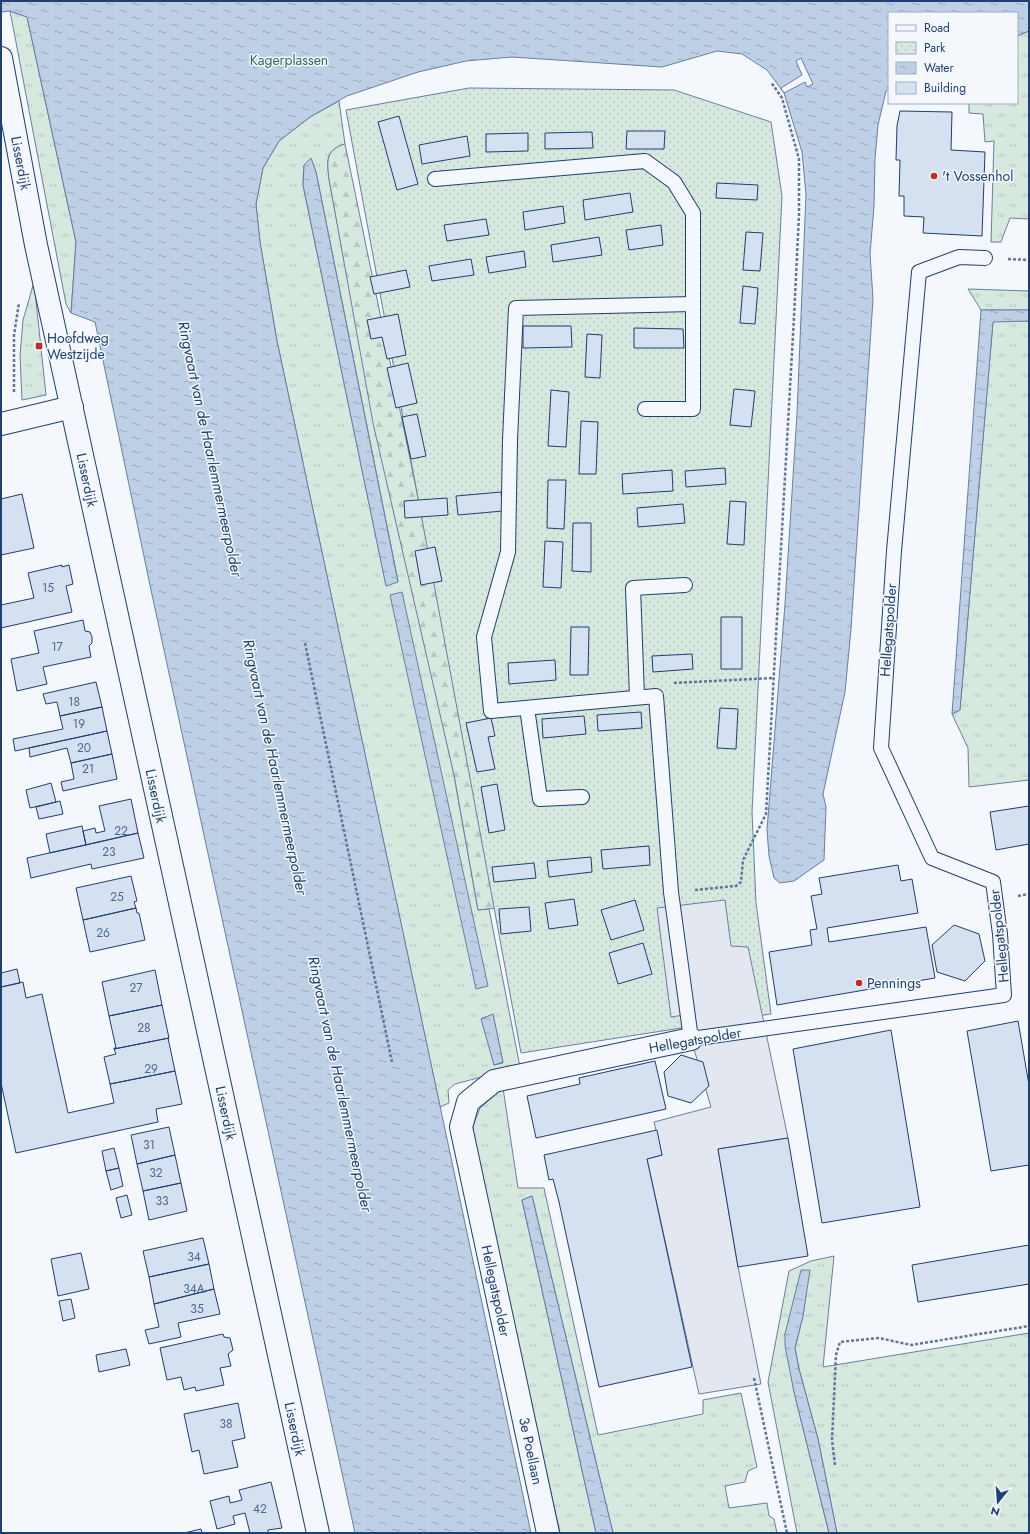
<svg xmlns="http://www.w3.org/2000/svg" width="1030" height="1534" font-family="Jost,sans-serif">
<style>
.grass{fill:url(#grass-tufts);stroke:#687fa3;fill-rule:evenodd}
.forest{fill:url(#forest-firs);stroke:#687fa3}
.park{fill:url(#park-dots);stroke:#687fa3}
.parking{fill:#e3e8f0;stroke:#687fa3}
.water{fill:url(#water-ripples);stroke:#687fa3}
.pier{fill:#f4f7fb;stroke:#687fa3}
.building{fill:#d5e0f0;stroke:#1d3f73}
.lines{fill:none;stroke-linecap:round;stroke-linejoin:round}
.service-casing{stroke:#1d3f73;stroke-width:16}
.minor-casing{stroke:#1d3f73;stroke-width:24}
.tertiary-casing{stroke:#1d3f73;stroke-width:24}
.path{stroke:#5e769c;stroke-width:2.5;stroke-dasharray:3 2;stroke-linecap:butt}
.service{stroke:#f4f7fb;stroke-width:14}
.minor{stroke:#f4f7fb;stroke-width:22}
.tertiary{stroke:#f4f7fb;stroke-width:22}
.poi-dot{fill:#c62828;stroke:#f4f7fb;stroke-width:1.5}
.labels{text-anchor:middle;stroke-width:3;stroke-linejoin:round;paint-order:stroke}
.number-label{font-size:12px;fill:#4b6792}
.park-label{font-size:14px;fill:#2c6c60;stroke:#f4f7fb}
.street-label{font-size:14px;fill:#1d3f73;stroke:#f4f7fb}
.poi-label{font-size:14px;fill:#1d3f73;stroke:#f4f7fb;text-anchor:start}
.water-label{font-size:15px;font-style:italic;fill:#1d3f73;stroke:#f4f7fb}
</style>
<defs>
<pattern id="grass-tufts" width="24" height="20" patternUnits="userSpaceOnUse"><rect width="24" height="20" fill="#d7e8df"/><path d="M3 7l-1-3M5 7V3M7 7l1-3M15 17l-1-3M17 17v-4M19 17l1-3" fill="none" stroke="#b8c8c3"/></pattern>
<pattern id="forest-firs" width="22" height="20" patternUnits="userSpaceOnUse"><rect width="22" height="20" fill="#d7e8df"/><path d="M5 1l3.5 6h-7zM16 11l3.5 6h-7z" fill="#b8c8c3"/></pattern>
<pattern id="park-dots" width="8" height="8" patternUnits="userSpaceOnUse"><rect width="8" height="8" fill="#d7e8df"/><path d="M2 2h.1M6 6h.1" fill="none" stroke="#b8c8c3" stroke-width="1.8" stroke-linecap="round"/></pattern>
<pattern id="water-ripples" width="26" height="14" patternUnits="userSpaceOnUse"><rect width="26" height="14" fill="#bed0e5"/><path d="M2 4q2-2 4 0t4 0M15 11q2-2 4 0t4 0" fill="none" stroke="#9aaabe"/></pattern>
</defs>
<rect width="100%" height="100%" fill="#f4f7fb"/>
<!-- grass -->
<path class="grass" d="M10 11 27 17 76 242 71 313 66 304Z
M1029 31V219L1010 218 1001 242H991L994 141 985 142 983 114 969 113V103H1017V36Z
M339 101 345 144C325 150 327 161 329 179L351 298 454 775 478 910 489 909 520 1067 455 1084 448 1090 449 1103 440 1107 277 341 260 242 256 204 263 168 279 141 310 117ZM311 159 316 172 398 581 386 585 303 185 304 165ZM493 1015 503 1063 494 1065 482 1018Z
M34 282 46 395 22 400 20 356 23 320Z
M968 289 1029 291V310H981Z
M993 321H1029V780L969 787 968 748 952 714 960 710Z
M503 1088 518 1188H544L598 1435 703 1414V1400L741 1393 757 1467 748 1471 745 1482 725 1486 729 1508 767 1503 769 1516 774 1519 777 1533H613L532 1196 522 1200 596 1533H560L474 1149 473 1126 480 1108Z
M834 1256 823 1367 1029 1333V1533H837L818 1439 799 1369 795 1348 803 1316 809 1270 785 1334 794 1392 829 1533H797L768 1382 789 1271 811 1261Z"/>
<!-- forest -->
<path class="forest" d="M345 144 494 865 626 893 478 910 454 775 373 423 329 179C327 161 325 150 345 144Z"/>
<!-- park -->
<path class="park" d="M469 88 674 90 771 122 782 196 752 812 756 903 771 1014 521 1053 346 110Z"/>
<!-- parking -->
<path class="parking" d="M725 900 731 946 748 947 788 1138 718 1149 738 1267 761 1384 699 1394 647 1159 662 1155 654 1122 711 1107 684 1015 671 1017 657 908Z"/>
<!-- water -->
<path class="water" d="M1 1H1029V31L1017 36V13H889V89L886 91 878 125 875 159 874 206 870 254 873 299 851 629 845 692 823 794 826 807 824 860 794 881 780 883 774 878 769 856 767 830 785 604 797 414 806 194 802 152 784 93 767 70 742 54 717 51 662 67 512 57 466 61 418 72 347 96 310 117 279 141 263 168 256 204 260 242 277 341 531 1533H355L151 590 95 322 71 313 76 242 27 17 10 11 1 12Z
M311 158 316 172 398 582 386 586 303 185 304 165Z
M981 310H1029V321L993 322 960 710 952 714Z
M402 592 488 986 476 989 390 595Z
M493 1014 503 1062 494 1065 481 1019Z
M532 1196 613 1533H596L522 1200Z
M801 1270H810L803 1316 795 1348 799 1369 818 1439 837 1533H829L794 1392 785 1346V1334Z"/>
<!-- pier -->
<path class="pier" d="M801 58 813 84 807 87 805 82 784 93 781 88 802 75 796 61Z"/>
<!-- building -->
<path class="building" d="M900 111 952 112 951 150 985 152 982 236 923 233 924 217 904 216V196H899L900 160H896L897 126Z
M399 116 418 184 397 190 378 122Z
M627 131H665L664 149H626Z
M592 132 593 148 545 149V133Z
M528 133V151L486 152V134Z
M467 136 470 156 422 164 419 145Z
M717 183 758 185 757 200 716 198Z
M630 193 633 212 585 220 583 200Z
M563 206 565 223 525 230 523 212Z
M486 219 489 235 447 241 444 225Z
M661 225 663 245 629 250 626 230Z
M746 232 763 233 760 271 743 270Z
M599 237 602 255 553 262 551 245Z
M524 251 526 267 489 273 486 257Z
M471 259 474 275 432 281 429 266Z
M406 270 410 287 374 294 370 277Z
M743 286 758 288 755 324 740 323Z
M398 314 406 355 387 359 382 337 371 339 367 320Z
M523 326H571L572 347 523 348Z
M634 328 683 329 684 348H634Z
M587 334 602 335 600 378 585 377Z
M408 363 417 403 396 408 387 368Z
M734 389 755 391 751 427 730 425Z
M551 390 569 392 566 447 548 446Z
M417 414 426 456 411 459 402 417Z
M581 421 598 422 596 474H579Z
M725 468 726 484 686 487 685 471Z
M672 470 673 491 623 494 622 474Z
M548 480H566L564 529 547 528Z
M501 492 503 511 458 515 456 496Z
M22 494 34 548 1 555V499Z
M447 498 448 515 405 518 404 501Z
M730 501 746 502 744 545 727 544Z
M683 504 685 523 638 527 637 508Z
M573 523H591V572L572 571Z
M545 541 563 542 561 588 543 587Z
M435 547 442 581 421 585 415 551Z
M62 565V567L69 565 73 584 66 586 72 612 1 628V605L34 598 28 573Z
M721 617H742V669H721Z
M83 620 85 631 90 632 92 637V643L89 646 91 657 43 667 47 684 17 691 11 659 39 653 34 631Z
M571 627H589L588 675H570Z
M692 654 693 669 653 672 652 656Z
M555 660 556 680 509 684 508 663Z
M96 682 102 707 60 716 57 702 46 704 43 694Z
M102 707 107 731 15 751 13 739 63 729 60 716Z
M720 708 738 709 736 749 717 748Z
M641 712 642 728 598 731 597 715Z
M584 716 586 734 543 738 542 719Z
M491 718 495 736 488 737 495 769 477 772 466 723Z
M107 731 112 754 71 763 67 748 30 757 29 748Z
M112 754 117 779 63 791 61 782 74 779 71 763Z
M51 783 56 802 30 808 26 790Z
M497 784 505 830 489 833 481 787Z
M131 799 138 833 86 845 83 831 95 828 96 833 105 831 99 806Z
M60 801 63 814 39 819 36 807Z
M1029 806V844L996 850 990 812Z
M82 826 86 845 50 853 46 834Z
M138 833 144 858 92 869 91 864 31 878 27 858Z
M649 846 650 865 603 869 601 850Z
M591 857 592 872 549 877 547 861Z
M534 863 536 878 494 882 492 867Z
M898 865 901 881 912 879 918 913 827 928 829 942 926 927 935 978 777 1005 769 952 812 945 810 930 817 929 811 896 822 894 819 878Z
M131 876 137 901 134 902 136 908 83 920 76 888Z
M574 899 578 925 549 929 545 903Z
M635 900 644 930 611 940 601 910Z
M529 907 531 931 501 934 499 909Z
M136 908 137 913H139L145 940 90 952 83 920Z
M954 925 979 934 985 961 965 981 937 972 932 945Z
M643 943 652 974 618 984 609 953Z
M17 969 20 983 1 987V973Z
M155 970 162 1005 109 1016 102 982Z
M23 982 26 998 42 994 68 1113 114 1103 110 1084 175 1071 182 1104 156 1109 158 1122 16 1153 1 1083V987Z
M162 1005 169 1038 114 1049V1048H116L109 1016Z
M1018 1021 1029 1085V1165L991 1171 967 1031Z
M891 1030 920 1207 822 1223 793 1049Z
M168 1038 175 1071 110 1084 104 1057 116 1054 114 1049 169 1038Z
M681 1055 703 1062 709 1086 691 1103 668 1096 664 1072Z
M655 1061 666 1109 536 1138 527 1096 580 1084 579 1078Z
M169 1127 175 1155 137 1164 131 1135Z
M657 1130 662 1155 647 1159 692 1367 599 1387 559 1202 553 1179 549 1180 544 1155Z
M788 1138 808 1256 738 1267 718 1149Z
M114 1148 119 1168 106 1171 102 1151Z
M175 1155 181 1183 143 1191 137 1164Z
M119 1168 123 1186 111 1190 106 1171Z
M181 1183 187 1211 149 1220 143 1191Z
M127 1195 132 1215 121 1218 116 1198Z
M203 1238 209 1264 149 1277 143 1251Z
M1029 1245V1284L918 1302 912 1265Z
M81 1253 89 1289 58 1296 51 1259Z
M209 1264 214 1289 154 1304 149 1277Z
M214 1289 220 1314 178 1323 181 1337 149 1344 145 1330 159 1327 154 1304Z
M71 1299 75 1318 63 1321 59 1301Z
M223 1334 224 1337 230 1338 233 1350 228 1354 231 1366 220 1368 224 1385 196 1391 195 1387 184 1390 181 1377 167 1380 160 1348Z
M126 1349 130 1365 99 1372 96 1355Z
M238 1403 245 1438 232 1441 238 1467 204 1474 199 1450 192 1452 184 1414Z
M271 1482 282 1528 268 1530V1533H250L245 1513 233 1516 235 1524 217 1529 210 1501 229 1496 230 1503 242 1500 239 1490Z
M201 1529 202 1533H184Z"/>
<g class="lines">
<defs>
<path id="service" d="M435 179 645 161 674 182 693 213V304L516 308 510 440 508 552 484 637 491 711 656 696 671 892 691 1039 1004 995 1000 934 993 882 932 858 881 748 894 551 919 272 959 257 985 258
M645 409H693V304
M637 697 633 588 685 585
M527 708 540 799 582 797"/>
<path id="minor" d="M1 424 72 407
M548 1533 461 1127 468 1102 494 1081 691 1039"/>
<path id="tertiary" d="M1 58 36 245 318 1533"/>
</defs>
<!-- service casing -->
<use href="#service" class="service-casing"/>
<!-- minor casing -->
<use href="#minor" class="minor-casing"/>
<!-- tertiary casing -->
<use href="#tertiary" class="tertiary-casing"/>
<!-- path -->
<path class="path" d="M1008 259 1029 260
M14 392V335L19 303
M305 643 392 1062
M674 683 774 678
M695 890 736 886 741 882 743 860 766 814 794 317 799 215V159L782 98 771 82
M1018 896 1029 894
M754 1378 787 1533
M835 1465 832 1440 836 1355 840 1342 879 1338 911 1345 1029 1326"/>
<!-- service -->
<use href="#service" class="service"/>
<!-- minor -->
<use href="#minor" class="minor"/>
<!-- tertiary -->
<use href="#tertiary" class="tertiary"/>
</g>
<!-- markers -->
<g class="poi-dot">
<circle cx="934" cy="176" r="4"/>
<rect x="35" y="342" width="8" height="8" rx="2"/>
<circle cx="859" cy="983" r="4"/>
</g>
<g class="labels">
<!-- number labels -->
<g class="number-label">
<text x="48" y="592">15</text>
<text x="57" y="651">17</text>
<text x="74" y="706">18</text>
<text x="79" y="728">19</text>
<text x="84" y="752">20</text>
<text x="88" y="773">21</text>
<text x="121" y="835">22</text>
<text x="109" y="856">23</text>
<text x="117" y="901">25</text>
<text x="103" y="937">26</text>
<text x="136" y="992">27</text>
<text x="144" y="1032">28</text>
<text x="151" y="1073">29</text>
<text x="149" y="1149">31</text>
<text x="156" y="1177">32</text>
<text x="162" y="1205">33</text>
<text x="194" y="1261">34</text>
<text x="194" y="1293">34A</text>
<text x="197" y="1313">35</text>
<text x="226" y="1428">38</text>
<text x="260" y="1513">42</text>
</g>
<!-- park labels -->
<g class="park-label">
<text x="289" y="65">Kagerplassen</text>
</g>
<!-- street labels -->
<g class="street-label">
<text transform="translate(21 163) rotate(79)" y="5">Lisserdijk</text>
<text transform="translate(87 480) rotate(78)" y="5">Lisserdijk</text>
<text transform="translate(888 630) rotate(-86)" y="5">Hellegatspolder</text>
<text transform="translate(156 796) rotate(78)" y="5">Lisserdijk</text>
<text transform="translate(999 936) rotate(-96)" y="5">Hellegatspolder</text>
<text transform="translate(695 1040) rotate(-10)" y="5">Hellegatspolder</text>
<text transform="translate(226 1113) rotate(78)" y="5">Lisserdijk</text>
<text transform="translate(496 1291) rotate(78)" y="5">Hellegatspolder</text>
<text transform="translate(295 1429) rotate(78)" y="5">Lisserdijk</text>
<text transform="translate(531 1451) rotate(78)" y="5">3e Poellaan</text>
</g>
<!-- poi labels -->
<g class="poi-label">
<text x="942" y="181">'t Vossenhol</text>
<text x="47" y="343">Hoofdweg<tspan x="47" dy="16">Westzijde</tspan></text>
<text x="867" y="988">Pennings</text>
</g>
<!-- water labels -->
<g class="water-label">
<text transform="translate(210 449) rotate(78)" y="5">Ringvaart van de Haarlemmermeerpolder</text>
<text transform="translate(275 767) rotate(78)" y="5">Ringvaart van de Haarlemmermeerpolder</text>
<text transform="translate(340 1084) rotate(78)" y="5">Ringvaart van de Haarlemmermeerpolder</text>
</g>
</g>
<!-- border -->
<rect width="1030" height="1534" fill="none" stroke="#1d3f73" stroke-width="4"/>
<!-- legend -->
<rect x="888" y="12" width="130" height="92" fill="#f4f7fb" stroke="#9eadc5"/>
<rect x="896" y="25" width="20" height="6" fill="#f4f7fb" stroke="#9eadc5"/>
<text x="924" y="32" font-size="12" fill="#1d3f73">Road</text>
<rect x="896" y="42" width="20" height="12" fill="url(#park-dots)" stroke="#9eadc5"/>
<text x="924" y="52" font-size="12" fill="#1d3f73">Park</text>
<rect x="896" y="62" width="20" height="12" fill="url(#water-ripples)" stroke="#9eadc5"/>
<text x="924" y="72" font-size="12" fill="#1d3f73">Water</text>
<rect x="896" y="82" width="20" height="12" fill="#d5e0f0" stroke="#9eadc5"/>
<text x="924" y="92" font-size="12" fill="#1d3f73">Building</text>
<!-- north arrow -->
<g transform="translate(998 1502) rotate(197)" stroke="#f4f7fb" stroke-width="3" paint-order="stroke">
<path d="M0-3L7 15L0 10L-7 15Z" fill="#1d3f73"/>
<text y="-6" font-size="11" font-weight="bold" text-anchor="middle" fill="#1d3f73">N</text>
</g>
</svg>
